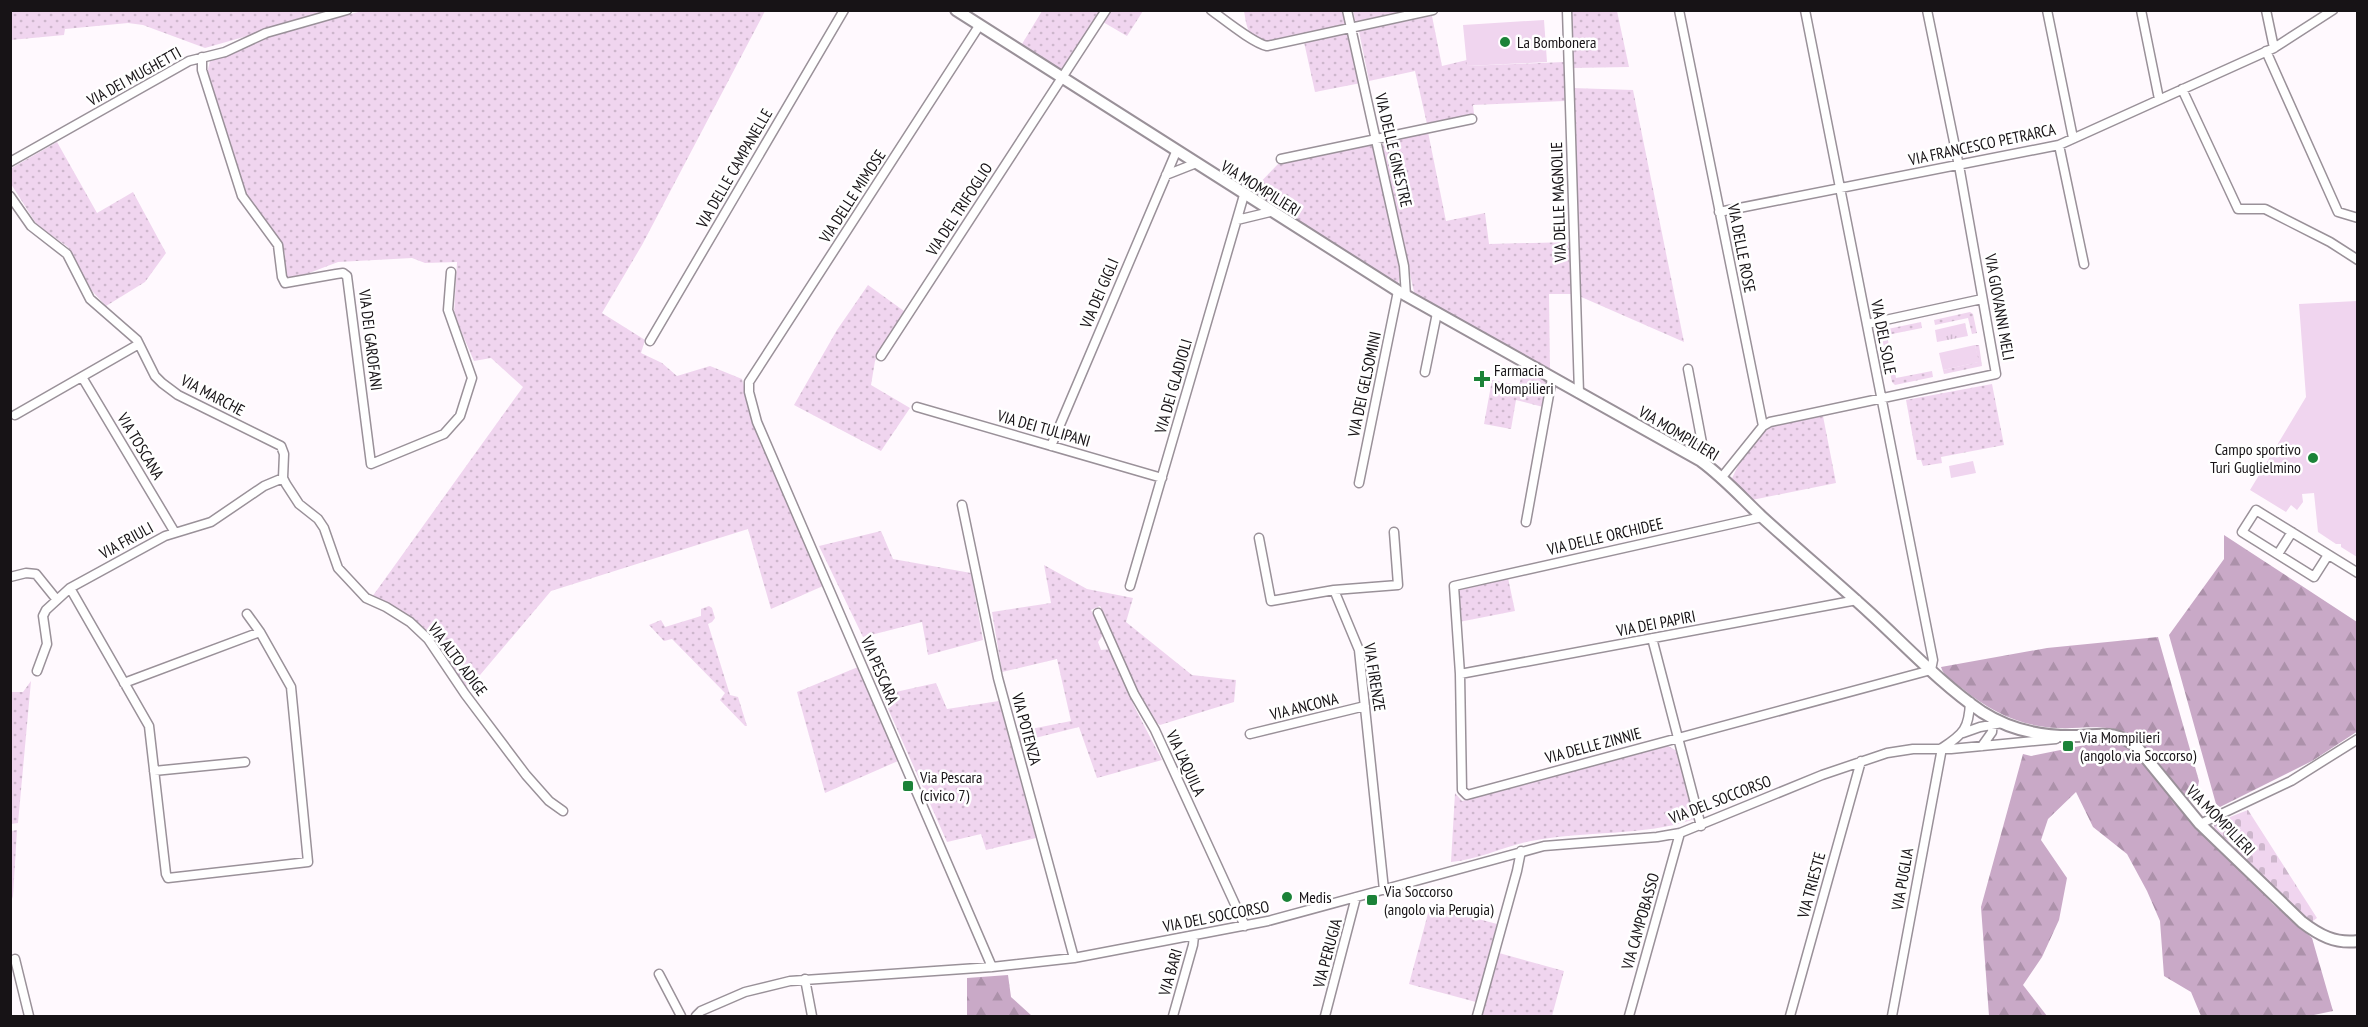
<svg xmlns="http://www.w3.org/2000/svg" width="2368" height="1027" font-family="'PT Sans Narrow',sans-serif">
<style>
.grass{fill:url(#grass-dots)}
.forest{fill:url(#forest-firs)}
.cemetery{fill:url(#cemetery-stones)}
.park{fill:url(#park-tufts)}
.pitch{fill:#f0d5ef}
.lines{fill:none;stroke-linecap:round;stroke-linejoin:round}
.minor-casing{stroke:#9a9199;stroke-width:11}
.tertiary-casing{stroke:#9a9199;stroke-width:14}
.minor{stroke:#fff;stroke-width:8}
.tertiary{stroke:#fff;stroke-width:10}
.poi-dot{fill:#1b8338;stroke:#fff;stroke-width:2}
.labels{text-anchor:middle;stroke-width:5;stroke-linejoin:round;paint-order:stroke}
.poi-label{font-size:16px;fill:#171316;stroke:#fff;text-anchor:start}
.street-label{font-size:16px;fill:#171316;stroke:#fff}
</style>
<defs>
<pattern id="grass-dots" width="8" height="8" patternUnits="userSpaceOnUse" patternTransform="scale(1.5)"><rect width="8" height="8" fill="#f0d5ef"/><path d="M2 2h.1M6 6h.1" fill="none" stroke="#cdb6cc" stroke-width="1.8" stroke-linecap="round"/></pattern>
<pattern id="forest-firs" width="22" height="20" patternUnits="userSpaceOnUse" patternTransform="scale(1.5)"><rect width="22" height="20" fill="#c9a9c7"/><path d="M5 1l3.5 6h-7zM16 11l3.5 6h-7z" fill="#ac91aa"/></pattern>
<pattern id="cemetery-stones" width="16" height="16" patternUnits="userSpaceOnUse" patternTransform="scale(1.5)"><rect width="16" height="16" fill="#f0d5ef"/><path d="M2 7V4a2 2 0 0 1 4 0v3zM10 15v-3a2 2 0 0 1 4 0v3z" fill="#cdb6cc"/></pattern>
<pattern id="park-tufts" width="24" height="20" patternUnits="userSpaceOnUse" patternTransform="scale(1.5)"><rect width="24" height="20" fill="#f0d5ef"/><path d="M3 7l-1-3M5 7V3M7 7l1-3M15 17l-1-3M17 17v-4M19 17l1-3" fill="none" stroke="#cdb6cc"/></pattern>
</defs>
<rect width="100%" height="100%" fill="#fff9fe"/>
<!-- grass -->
<path class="grass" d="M1111 10H1143V11L1127 36 1103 22Z
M1353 10 1417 11 1356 24Z
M11 11H335L205 48 143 25 128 23 65 29 64 35 11 40Z
M362 11H765L642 245 602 313 645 340 641 353 662 363 677 376 710 366 742 379 755 429 823 586 771 609 748 529 551 591 475 681 463 688 425 629 389 604 372 597 523 387 491 358 474 361 454 315 457 262 425 263 412 258 338 262 296 278H289L285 275V254L280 243 245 195 207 73 210 61 231 54 266 37Z
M1042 11H1101L1061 70 1022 44Z
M1244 11H1344L1347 25 1265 42C1247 36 1247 28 1244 11Z
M1571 11H1617L1629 67 1572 68Z
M1432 16 1442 66 1467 60V66L1564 62 1565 101 1473 105 1474 114 1427 124 1415 71 1369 81 1359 31Z
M1349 32 1361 83 1315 92 1304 42Z
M1572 88 1633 90 1684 342 1579 296Z
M1428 132 1446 221 1485 213 1489 244 1570 242 1572 294H1549L1550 371 1418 297 1414 292 1382 146 1387 140Z
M57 142 97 213 133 192 166 253 145 282 106 306 92 291 68 247 37 225 11 184 10 169Z
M1374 144 1401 269 1398 284 1393 283 1250 193 1279 163Z
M868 285 904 311 875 361 871 385 910 408 881 451 794 405 837 330Z
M1970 312 1973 314 1977 333 1972 334 1968 318 1935 325 1934 320Z
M1921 322 1922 328 1887 335 1890 351 1885 352 1881 333 1883 330Z
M1975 345H1979L1982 366 1944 374 1943 370 1978 362Z
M1893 363 1896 378 1932 371 1933 377 1895 385 1892 382 1888 364Z
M1524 367 1548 380 1543 407 1516 400 1511 429 1484 424 1492 380 1519 385Z
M1992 384 2004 445 1941 457 1942 463 1923 466 1921 460H1917L1906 400Z
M1823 416 1836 483 1752 500 1731 481C1740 460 1753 437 1774 425Z
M881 531 893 559 971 573 983 640 928 655 922 622 863 637 819 546Z
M1044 565 1087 589 1133 598 1126 622 1192 675 1236 680 1234 702 1160 725C1137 711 1114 633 1100 606L1091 610 1103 635 1098 642 1101 650 1111 649 1135 708 1162 760 1097 778 1079 727 1019 742 1016 732 1071 721 1057 659 1002 672 992 612 1051 603Z
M1508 578 1515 611 1459 622 1457 592 1460 589Z
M709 606 712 608 715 618 712 622 708 624 730 695 738 697 747 726H745L720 700 725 693 672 639 664 641 649 625 661 620 665 627 701 616V609Z
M858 667 898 761 825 793 797 692Z
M31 681 18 823 11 824V692H23Z
M936 683 947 709 999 701 1036 838 986 850 981 834 947 842 882 695Z
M1668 746 1677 751 1695 819C1642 837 1586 830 1531 841 1505 846 1478 860 1451 862L1455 793 1462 801Z
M17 830 13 896 11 902V831Z
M1430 906 1497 924 1476 1002 1409 984Z
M1499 953 1564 971 1552 1016H1482Z"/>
<!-- forest -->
<path class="forest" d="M2224 535 2357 622 2358 731 2312 761 2220 807 2216 804 2169 635 2224 559Z
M2158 637 2199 781 2197 791 2190 799 2186 798C2169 777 2147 742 2123 732 2103 724 2080 729 2059 728 2022 727 1991 712 1963 689 1955 683 1943 676 1941 667L2047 648Z
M2098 740 2118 741 2133 751 2178 803 2273 904 2312 938 2333 1011 2309 1016H2201L2191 992 2164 976 2160 921 2147 891 2127 854 2093 827 2076 792 2048 819 2041 840 2067 878 2059 920 2042 957 2023 985 2047 1016H1989L1981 907 2023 754 2031 756 2095 743Z
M1008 975 1011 997 1032 1016H967V978Z"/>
<!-- cemetery -->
<path class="cemetery" d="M2248 810 2317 918 2310 923 2235 853 2236 844 2232 840 2223 841 2214 832V825L2217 822Z"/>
<!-- park -->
<path class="park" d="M1965 323 1968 336 1937 342 1935 330Z"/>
<!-- pitch -->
<path class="pitch" d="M1544 20 1547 62 1467 66 1463 25Z
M2357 301H2358L2357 557 2341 547V544H2336L2318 532 2314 493 2302 494 2303 502 2297 510 2291 505 2286 512 2250 490 2306 397 2299 304Z
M1975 345 1979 362 1943 370 1939 353Z
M1973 461 1976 473 1951 478 1949 466Z"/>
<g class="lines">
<defs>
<path id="minor" d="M1211 10C1225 20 1253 43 1267 46L1433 10
M1347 10 1404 266 1406 296
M1567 10 1579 393
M1679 10 1763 426 1722 477
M2047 10 2073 138
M2141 10 2159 99
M2266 10 2274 48
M979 26 749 382V392L757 422 992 967
M2266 51 2338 212 2358 218
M202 57V70L242 196 278 245 282 277 285 283 336 274 343 273 347 276 371 464 444 434 460 416 472 378 448 310 451 272
M2182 89 2238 209H2265L2330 242 2358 260
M2059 145 2084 264
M1281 159 1472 119
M10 162 189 61 225 52 266 33 347 10
M1166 175 1194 164
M10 196 31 226 67 254 90 299 137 340 155 376 162 383 178 395 281 446 284 454 283 478 286 484 299 504 318 519 324 528 338 568 366 598 386 607 410 622 428 639 465 694 526 775 549 801 563 811
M1719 212 2059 145 2274 48 2333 10
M1237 220 1270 212
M1867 324 1982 299
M650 341 844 10
M881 356 1106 10
M1688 369 1706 464
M1425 372 1437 313
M82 377 174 531
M917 407 1162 478
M15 415 139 344
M1763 426 1770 422 1996 374 1960 171 1927 10
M1051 446 1176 152
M1359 483 1398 291
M962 505 998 678 1074 958
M1762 517 1454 586 1460 674 1462 790 1467 795 1931 670 1933 660 1805 10
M1526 522 1552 378
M1259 538 1271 601 1334 590
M2278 554 2292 532
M2328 555 2314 577 2242 532 2256 510 2358 573
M10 577 26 573 36 574 57 600
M1130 586 1244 195
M70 588 149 726 166 874 168 878 308 862 291 687 260 632 247 614
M1098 613 1134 694 1155 730 1245 926
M1652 638 1701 826
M37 671 47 644 43 616 46 610 70 588 165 536 211 522 264 486 283 478
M1460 674 1857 600
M124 683 260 632
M1963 733 1980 727 2002 723
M1250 734 1365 706
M1982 746 1992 732 1993 720
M1942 748C1964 734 1969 728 1970 702
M154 771 245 762
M2200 824 2291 781 2358 739
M1384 890 1359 650 1334 590 1398 585 1394 532
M15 959 29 1016
M659 974 681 1016
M805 979 812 1016
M696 1016 701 1011 745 992 790 981 992 967 1074 958 1268 921 1544 846 1657 837 1680 833 1822 775 1887 753 1913 749H1951L2056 739
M1173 1016 1193 945 1194 936
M1325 1016 1356 897
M1477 1016 1517 871 1521 851
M1629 1016 1680 833
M1790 1016 1861 761
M1892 1016 1942 748"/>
<path id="tertiary" d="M956 10 1398 291 1701 461C1723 477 1741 497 1761 516 1797 549 1834 580 1870 613 1906 646 1941 684 1982 712 2010 730 2044 737 2077 736 2103 735 2115 730 2137 747L2200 824 2302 922C2319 935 2335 944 2358 941"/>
</defs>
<!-- minor casing -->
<use href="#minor" class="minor-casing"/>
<!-- tertiary casing -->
<use href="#tertiary" class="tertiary-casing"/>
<!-- minor -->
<use href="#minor" class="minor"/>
<!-- tertiary -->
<use href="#tertiary" class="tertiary"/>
</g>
<!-- markers -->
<g class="poi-dot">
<circle cx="1505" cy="42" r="6"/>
<path d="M1479 370h6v6h6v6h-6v6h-6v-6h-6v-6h6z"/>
<circle cx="2313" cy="458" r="6"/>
<rect x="2062" y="740" width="12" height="12" rx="3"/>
<rect x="902" y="780" width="12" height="12" rx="3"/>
<circle cx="1287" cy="897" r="6"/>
<rect x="1366" y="894" width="12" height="12" rx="3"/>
</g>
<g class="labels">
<!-- poi labels -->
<g class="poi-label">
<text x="1517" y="48">La Bombonera</text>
<text x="1494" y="376">Farmacia<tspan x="1494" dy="18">Mompilieri</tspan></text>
<text x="2301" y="455" text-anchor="end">Campo sportivo<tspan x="2301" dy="18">Turi Guglielmino</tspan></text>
<text x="2080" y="743">Via Mompilieri<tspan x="2080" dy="18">(angolo via Soccorso)</tspan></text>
<text x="920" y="783">Via Pescara<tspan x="920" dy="18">(civico 7)</tspan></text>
<text x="1384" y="897">Via Soccorso<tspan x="1384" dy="18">(angolo via Perugia)</tspan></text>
<text x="1299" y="903">Medis</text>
</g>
<!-- street labels -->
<g class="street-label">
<text transform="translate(134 76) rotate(-29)" y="6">VIA DEI MUGHETTI</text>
<text transform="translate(1982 144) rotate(-12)" y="6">VIA FRANCESCO PETRARCA</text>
<text transform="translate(1394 150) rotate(77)" y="6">VIA DELLE GINESTRE</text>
<text transform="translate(734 168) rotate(-60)" y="6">VIA DELLE CAMPANELLE</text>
<text transform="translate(1261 188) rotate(32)" y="6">VIA MOMPILIERI</text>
<text transform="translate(852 196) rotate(-57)" y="6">VIA DELLE MIMOSE</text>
<text transform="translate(1558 202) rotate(-92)" y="6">VIA DELLE MAGNOLIE</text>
<text transform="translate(959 209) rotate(-57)" y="6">VIA DEL TRIFOGLIO</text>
<text transform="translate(1742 248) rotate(79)" y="6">VIA DELLE ROSE</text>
<text transform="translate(1099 293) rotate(-67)" y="6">VIA DEI GIGLI</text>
<text transform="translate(2000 307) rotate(80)" y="6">VIA GIOVANNI MELI</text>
<text transform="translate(1884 337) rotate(79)" y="6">VIA DEL SOLE</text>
<text transform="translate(371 340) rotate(83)" y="6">VIA DEI GAROFANI</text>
<text transform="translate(1364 384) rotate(-78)" y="6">VIA DEI GELSOMINI</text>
<text transform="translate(1173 386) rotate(-74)" y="6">VIA DEI GLADIOLI</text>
<text transform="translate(213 395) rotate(28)" y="6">VIA MARCHE</text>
<text transform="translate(1044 428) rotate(16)" y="6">VIA DEI TULIPANI</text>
<text transform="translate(1679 433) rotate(31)" y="6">VIA MOMPILIERI</text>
<text transform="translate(141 446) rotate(59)" y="6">VIA TOSCANA</text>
<text transform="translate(1605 536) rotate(-13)" y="6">VIA DELLE ORCHIDEE</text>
<text transform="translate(126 540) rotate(-29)" y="6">VIA FRIULI</text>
<text transform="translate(1656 623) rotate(-11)" y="6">VIA DEI PAPIRI</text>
<text transform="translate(458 659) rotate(53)" y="6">VIA ALTO ADIGE</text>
<text transform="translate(880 670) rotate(67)" y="6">VIA PESCARA</text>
<text transform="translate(1375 677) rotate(81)" y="6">VIA FIRENZE</text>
<text transform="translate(1304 706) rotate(-14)" y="6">VIA ANCONA</text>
<text transform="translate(1027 729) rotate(75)" y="6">VIA POTENZA</text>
<text transform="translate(1593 745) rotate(-15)" y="6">VIA DELLE ZINNIE</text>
<text transform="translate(1186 763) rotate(65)" y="6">VIA L'AQUILA</text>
<text transform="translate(1720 799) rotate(-21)" y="6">VIA DEL SOCCORSO</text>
<text transform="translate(2221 820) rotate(46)" y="6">VIA MOMPILIERI</text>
<text transform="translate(1902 879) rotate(-80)" y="6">VIA PUGLIA</text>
<text transform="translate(1811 885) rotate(-75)" y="6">VIA TRIESTE</text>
<text transform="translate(1216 916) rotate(-11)" y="6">VIA DEL SOCCORSO</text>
<text transform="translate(1640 921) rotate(-74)" y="6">VIA CAMPOBASSO</text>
<text transform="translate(1327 953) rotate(-75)" y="6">VIA PERUGIA</text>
<text transform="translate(1170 972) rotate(-74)" y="6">VIA BARI</text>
</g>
</g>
<!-- border -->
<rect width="2368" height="1027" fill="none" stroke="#171316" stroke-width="24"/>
</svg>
